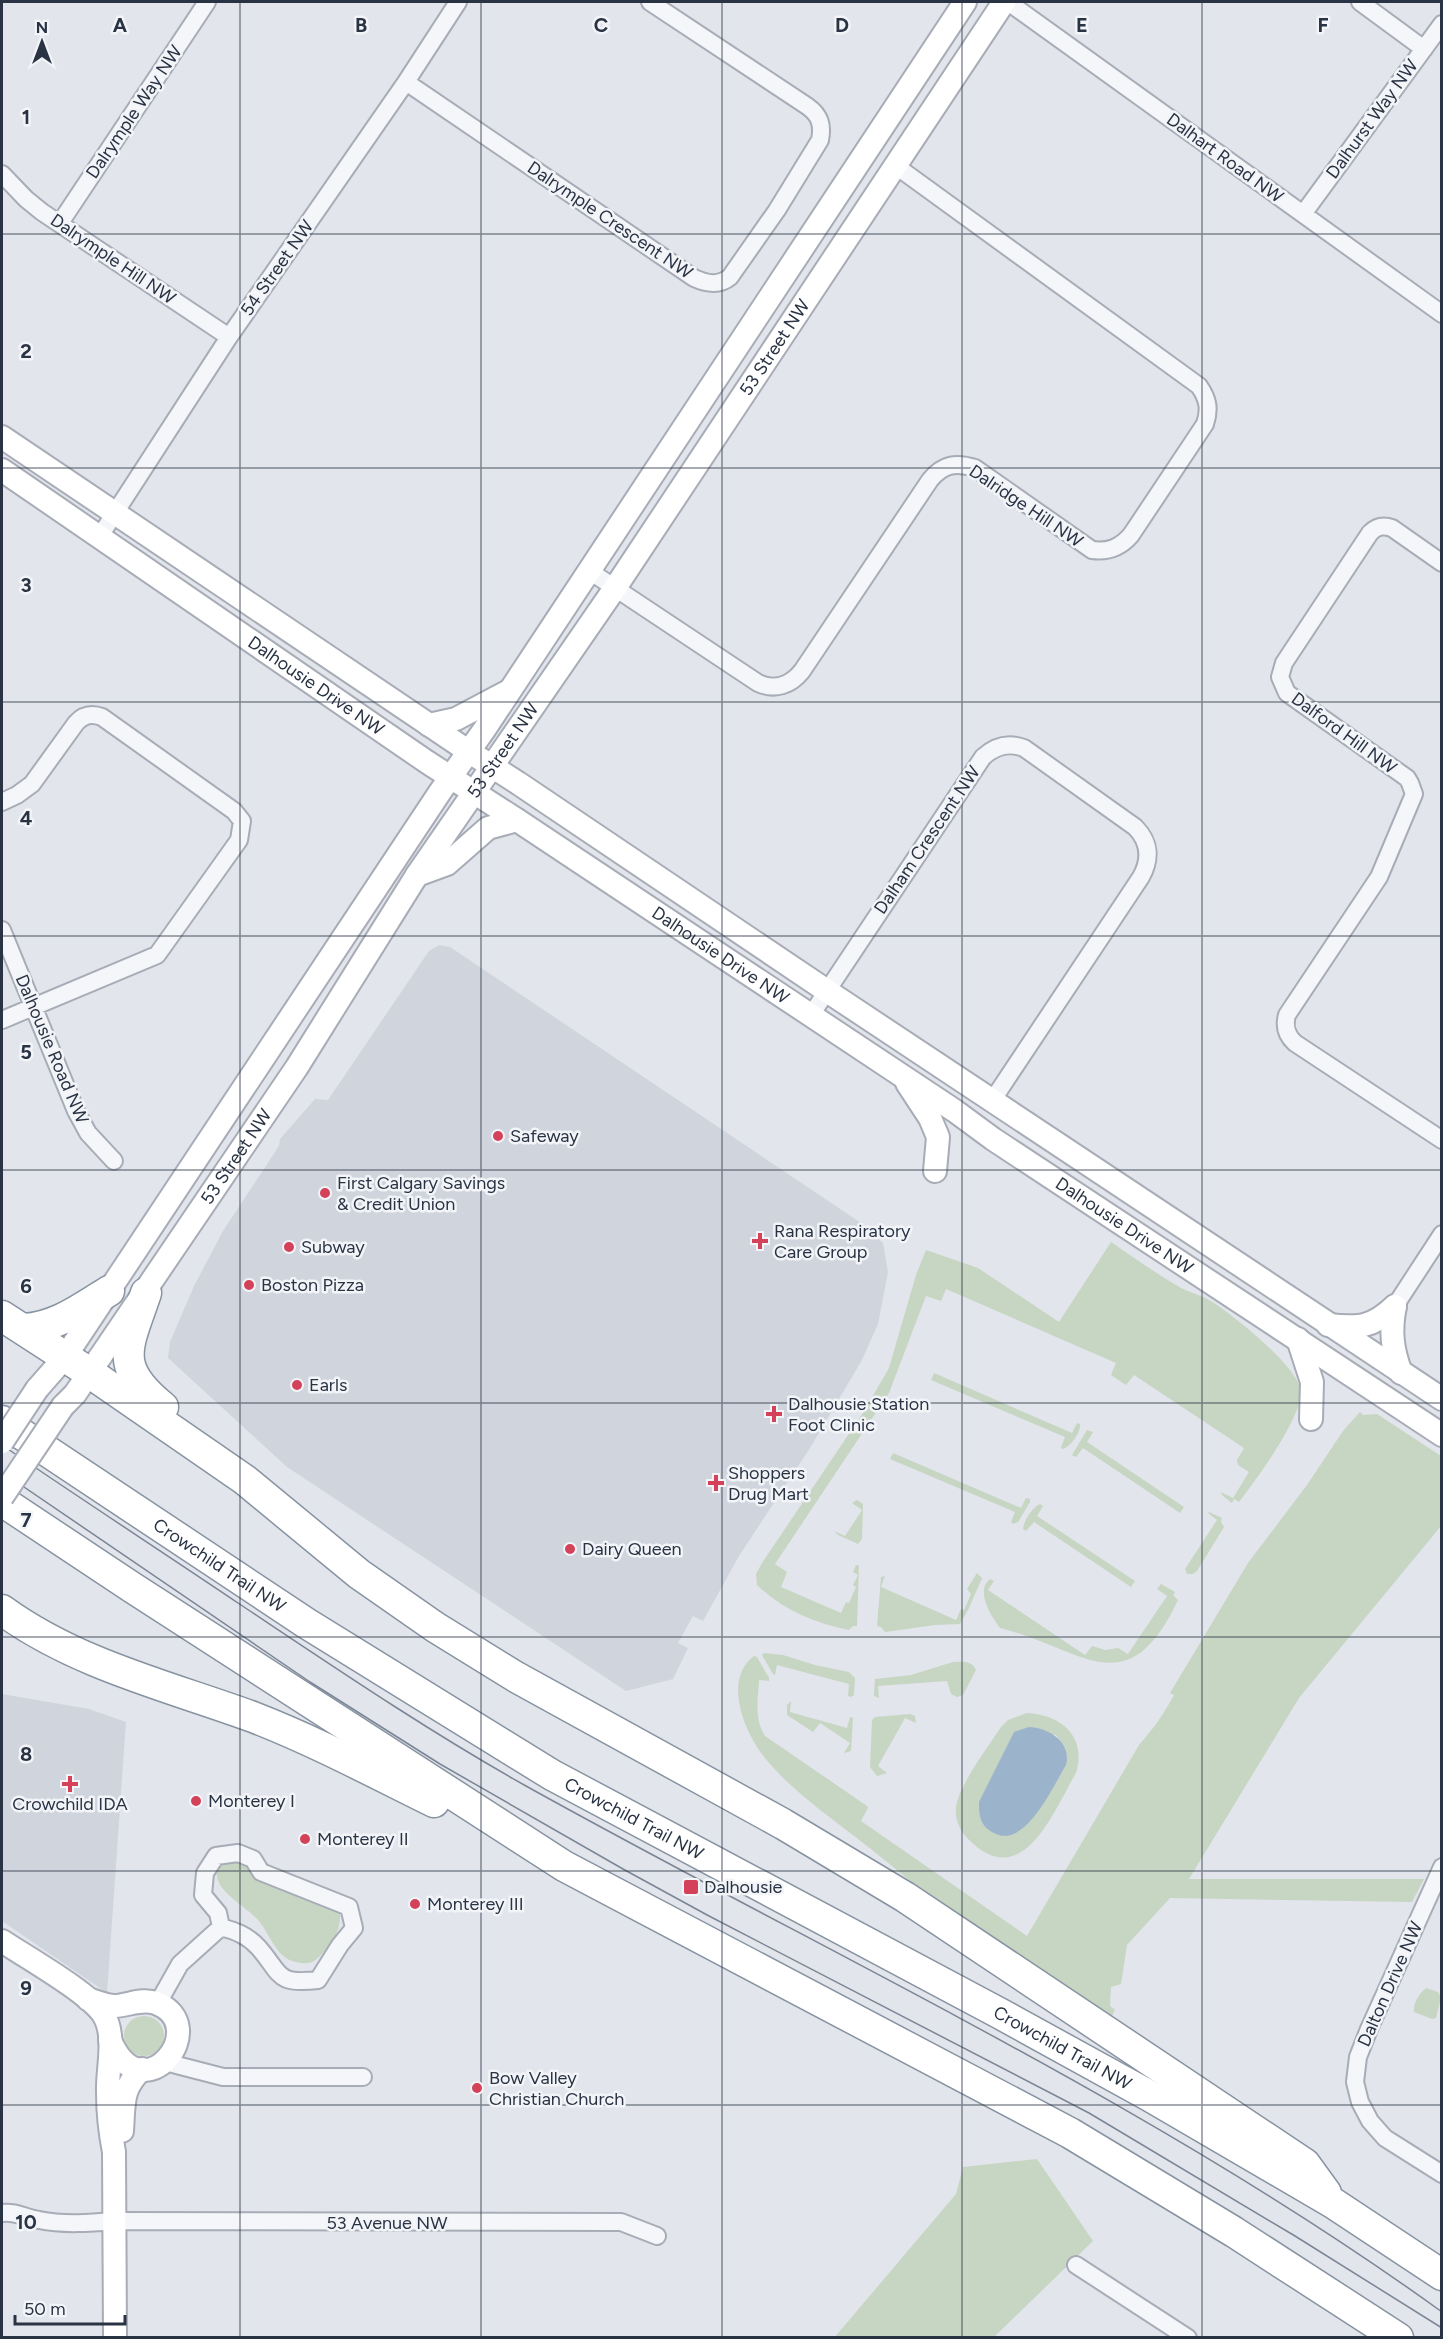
<svg xmlns="http://www.w3.org/2000/svg" width="1443" height="2339" font-family="Figtree,sans-serif">
<style>
.built{fill:#d0d4dd}
.green{fill:#c7d5c3;fill-rule:evenodd}
.water{fill:#9cb3cc}
.lines{fill:none;stroke-linecap:round;stroke-linejoin:round}
.street-casing{stroke:#a7acb6;stroke-width:20}
.secondary-casing{stroke:#a7acb6;stroke-width:26}
.highway-casing{stroke:#8893a2;stroke-width:33}
.street{stroke:#f5f6f9;stroke-width:16}
.secondary{stroke:#fff;stroke-width:22}
.highway{stroke:#fff;stroke-width:30}
.tram{stroke:#7a8595;stroke-width:1.5}
.secondary-bridge-casing{stroke:#a7acb6;stroke-width:26;stroke-linecap:butt}
.secondary-bridge{stroke:#fff;stroke-width:22}
.grid{fill:none;stroke:#293344;stroke-width:1.5;stroke-opacity:0.55}
.poi-dot{fill:#d4425a;stroke:#f2f4f8;stroke-width:2}
.labels{text-anchor:middle;stroke-width:5;stroke-linejoin:round;paint-order:stroke}
.street-label{font-size:18px;fill:#293344;stroke:#f2f4f8}
.poi-label{font-size:18px;fill:#293344;stroke:#f2f4f8;text-anchor:start}
.grid-label{font-size:20px;text-anchor:middle;font-weight:bold;fill:#293344;stroke:#f2f4f8;stroke-width:5;stroke-linejoin:round;paint-order:stroke}
</style>
<rect width="100%" height="100%" fill="#e2e5eb"/>
<!-- built -->
<path class="built" d="M439 945 450 947 803 1184 864 1225 883 1243 888 1272 878 1324 862 1360 810 1448 739 1556 703 1621 693 1616 678 1643 688 1648 673 1679 626 1691 287 1467 168 1358 170 1342 194 1286 223 1231 279 1146 280 1139 315 1099 328 1100 429 951Z
M2 1694 89 1709 126 1722 107 1993 2 1921Z"/>
<!-- green -->
<path class="green" d="M1111 1242C1133 1257 1154 1272 1176 1285 1187 1292 1199 1294 1209 1300 1230 1312 1301 1369 1301 1392 1301 1419 1256 1480 1239 1502L1234 1499 1232 1503 1222 1495 1221 1492 1233 1498 1249 1472 1238 1465 1237 1460 1244 1448 1134 1375 1126 1385 1111 1375 1116 1363 946 1289 941 1301 926 1296 889 1393 775 1564 787 1572 781 1587 841 1613 846 1602 849 1603 856 1587 853 1585 858 1575 853 1572 856 1565 859 1566 857 1626H853L849 1630C814 1623 783 1610 757 1585L756 1574 762 1563 863 1413 889 1368 916 1275 926 1250 978 1268 1059 1322Z
M934 1373 1072 1433 1077 1423 1080 1424C1081 1432 1071 1446 1063 1449L1061 1448 1065 1437 931 1380Z
M1360 1412 1363 1415 1377 1414 1441 1456V1526L1299 1698 1189 1879H1424L1412 1902 1170 1898 1127 1945 1121 1984 1111 1987 1110 2006 1115 2010 1110 2020C1057 1984 1003 1949 951 1912 919 1889 889 1863 858 1839 826 1814 791 1790 765 1758 745 1733 722 1680 754 1656L757 1657 769 1678V1681L759 1680C758 1701 754 1718 765 1736L867 1806 868 1808 861 1821 1027 1936 1139 1745C1153 1729 1164 1714 1174 1695L1170 1693 1248 1563 1307 1485 1343 1431Z
M1087 1430 1093 1432 1087 1442 1184 1507 1180 1513 1083 1448 1076 1457 1072 1455Z
M893 1453 1021 1508 1026 1498 1030 1499V1502L1018 1522 1013 1524 1011 1522 1015 1512 890 1459Z
M857 1500 863 1504 862 1539 858 1544 838 1535 834 1531 845 1536 862 1510 852 1503Z
M1040 1504 1043 1506 1037 1516 1135 1581 1131 1587 1034 1522 1026 1531 1023 1529C1024 1520 1032 1508 1040 1504Z
M1209 1512 1222 1518 1221 1522 1224 1527 1197 1571 1193 1574H1187L1185 1569 1217 1520 1208 1513Z
M977 1573 982 1578 969 1608 960 1624 935 1625 885 1632 881 1627 877 1626 881 1577 885 1576 881 1587 956 1620 961 1609 964 1610 971 1594 967 1589Z
M990 1579 994 1581 988 1590 1085 1655 1092 1646 1105 1650 1118 1648 1128 1654 1167 1596 1157 1589 1161 1584 1175 1592 1173 1595 1178 1600C1127 1708 1082 1648 1000 1628 991 1616 975 1591 990 1579Z
M764 1653 783 1655 815 1665 849 1672 855 1678 854 1695 851 1697 848 1696 849 1684 777 1665 775 1675 773 1674 762 1655Z
M953 1662C963 1662 971 1660 976 1670L963 1695 957 1697 951 1694 947 1681 878 1686 879 1698 874 1696 875 1679 911 1675Z
M791 1701 790 1712 847 1728 850 1717 853 1718 851 1751 844 1753 850 1743 820 1723 813 1732 787 1715V1705Z
M1027 1713C1062 1715 1087 1737 1076 1773 1053 1812 1023 1893 969 1840 959 1830 953 1816 957 1802 963 1780 988 1747 1001 1727L1008 1720ZM1014 1732 1056 1735 1066 1749 1000 1761Z
M910 1714 915 1716 916 1723 905 1718 878 1766 887 1773 877 1776 870 1767 872 1720 875 1717Z
M231 1855 340 1911C341 1926 337 1936 327 1948 317 1960 312 1966 296 1962 274 1958 270 1930 254 1916 244 1906 218 1891 217 1876 215 1866 224 1860 231 1855Z
M1426 1988 1438 1992 1441 1997 1436 2018 1432 2019 1414 2012C1413 2003 1419 1994 1426 1988Z
M124 2036a20 20 0 1 1 40 0a20 20 0 1 1-40 0Z
M1037 2159 1093 2241 994 2337 834 2338 956 2194 963 2167Z"/>
<!-- water -->
<path class="water" d="M1029 1727C1049 1728 1072 1742 1066 1765 1053 1786 1025 1850 994 1833 980 1826 979 1816 979 1802L1014 1732Z"/>
<g class="lines">
<defs>
<path id="street" d="M1008 2 1442 314
M1360 2 1424 49
M406 82 694 278C707 284 719 286 730 277L777 210 820 140C823 125 820 115 807 106L650 2
M2 174 26 199 42 212 229 337
M1303 214 1442 24
M60 223 207 2
M100 536 229 337 406 82 458 2
M1442 563 1392 528C1383 525 1377 526 1370 533L1284 663 1280 677 1287 693 1407 778 1410 783 1414 794 1379 877 1287 1015C1284 1026 1286 1035 1295 1043L1442 1140
M588 570 758 683C775 691 791 685 802 671L930 480C943 464 956 462 975 468L1092 550C1108 552 1120 548 1131 535L1205 424C1210 409 1208 399 1199 386L896 166
M2 802 17 795 32 784 76 723C83 715 91 713 102 717L234 811 242 821 239 840 157 955 2 1020
M2 930 76 1111 88 1133 114 1161
M811 1015 983 757C995 746 1008 742 1024 748L1135 827C1150 842 1151 859 1141 877L992 1101
M1395 1306 1442 1234
M238 1853 253 1859 261 1872 349 1907 354 1928 340 1945 318 1980C275 1985 282 1974 258 1947 247 1935 235 1931 221 1927L218 1913 203 1895 205 1873 216 1856Z
M1442 1867 1369 2029 1358 2057 1355 2082 1360 2102 1370 2121 1385 2138 1442 2174
M158 2003 180 1964 221 1927
M165 2062 223 2077H363
M2 2213C15 2211 26 2218 39 2220 63 2225 91 2223 115 2221L621 2222 657 2236
M1076 2265 1188 2338"/>
<g id="secondary">
<path d="M2 437 468 751 518 783 827 991 1442 1399"/>
<path id="s1" d="M2 470 427 762 517 820 955 1111 993 1139 1442 1435"/>
<path d="M429 725 456 719 507 692"/>
<path d="M417 875 447 864 488 828 517 820"/>
<path d="M907 1083 930 1118 938 1137 935 1171"/>
<path d="M1395 1306C1390 1331 1392 1349 1401 1373"/>
<path d="M1328 1325C1359 1328 1372 1328 1395 1306"/>
<path d="M1298 1339 1312 1382 1311 1419"/>
<path d="M37 1389 65 1357 440 792 484 730 965 2"/>
<path id="s2" d="M63 1406 75 1394 297 1067 417 875 615 588 1004 2"/>
<path d="M2 1941C26 1957 88 1992 103 2014 117 2035 107 2069 108 2092 108 2112 110 2132 114 2152L115 2338"/>
<path d="M88 1999C97 2002 107 2006 115 2006 129 2005 143 1998 156 2003 214 2025 143 2117 110 2040"/>
<path d="M122 2131C124 2104 121 2088 142 2069"/>
</g>
<g id="highway">
<path d="M146 1293C128 1347 112 1366 163 1407"/>
<path d="M2 1316 90 1373 245 1480 359 1574 435 1627 516 1677 783 1824 905 1897 1305 2164 1326 2193"/>
<path d="M24 1329C57 1327 81 1308 109 1291"/>
<path id="s3" d="M2 1421 306 1623 552 1775 999 2013 1148 2095 1333 2203 1442 2275"/>
<path d="M2 1501 133 1588 564 1866 1070 2133 1234 2232 1398 2338"/>
<path d="M2 1610C76 1664 168 1686 253 1717 315 1741 375 1773 434 1802"/>
</g>
</defs>
<!-- street casing -->
<use href="#street" class="street-casing"/>
<!-- secondary casing -->
<use href="#secondary" class="secondary-casing"/>
<!-- highway casing -->
<use href="#highway" class="highway-casing"/>
<!-- street -->
<use href="#street" class="street"/>
<!-- secondary -->
<use href="#secondary" class="secondary"/>
<!-- highway -->
<use href="#highway" class="highway"/>
<!-- tram -->
<path class="tram" d="M2 1445C81 1499 161 1551 241 1605 334 1667 428 1731 526 1786 833 1957 1156 2105 1442 2312
M2 1472 310 1682 440 1764 623 1869 709 1916 1089 2113 1295 2236 1442 2328"/>
<defs>
<path id="secondary-bridge" d="M2 1442 37 1389
M2 1497 63 1406"/>
</defs>
<!-- secondary-bridge casing -->
<use href="#secondary-bridge" class="secondary-bridge-casing"/>
<!-- secondary-bridge -->
<use href="#secondary-bridge" class="secondary-bridge"/>
</g>
<!-- grid -->
<path class="grid" d="M240 2V2338M481 2V2338M722 2V2338M962 2V2338M1202 2V2338M2 234H1442M2 468H1442M2 702H1442M2 936H1442M2 1170H1442M2 1403H1442M2 1637H1442M2 1871H1442M2 2105H1442"/>
<!-- markers -->
<g class="poi-dot">
<circle cx="498" cy="1136" r="6"/>
<circle cx="325" cy="1193" r="6"/>
<path d="M757 1232h6v6h6v6h-6v6h-6v-6h-6v-6h6z"/>
<circle cx="289" cy="1247" r="6"/>
<circle cx="249" cy="1285" r="6"/>
<circle cx="297" cy="1385" r="6"/>
<path d="M771 1405h6v6h6v6h-6v6h-6v-6h-6v-6h6z"/>
<path d="M713 1474h6v6h6v6h-6v6h-6v-6h-6v-6h6z"/>
<circle cx="570" cy="1549" r="6"/>
<path d="M67 1775h6v6h6v6h-6v6h-6v-6h-6v-6h6z"/>
<circle cx="196" cy="1801" r="6"/>
<circle cx="305" cy="1839" r="6"/>
<rect x="683" y="1879" width="16" height="16" rx="3"/>
<circle cx="415" cy="1904" r="6"/>
<circle cx="477" cy="2088" r="6"/>
</g>
<g class="labels">
<!-- street labels -->
<g class="street-label">
<text transform="translate(134 112) rotate(-56)" y="6">Dalrymple Way NW</text>
<text transform="translate(1372 119) rotate(-54)" y="6">Dalhurst Way NW</text>
<text transform="translate(1225 158) rotate(36)" y="6">Dalhart Road NW</text>
<text transform="translate(610 220) rotate(34)" y="6">Dalrymple Crescent NW</text>
<text transform="translate(113 259) rotate(34)" y="6">Dalrymple Hill NW</text>
<text transform="translate(277 268) rotate(-55)" y="6">54 Street NW</text>
<text dy="6" stroke="none"><textPath href="#s2" startOffset="1276">53 Street NW</textPath></text>
<text transform="translate(1026 506) rotate(34)" y="6">Dalridge Hill NW</text>
<text dy="6" stroke="none"><textPath href="#s1" startOffset="381">Dalhousie Drive NW</textPath></text>
<text transform="translate(1344 733) rotate(36)" y="6">Dalford Hill NW</text>
<text dy="6" stroke="none"><textPath href="#s2" startOffset="790">53 Street NW</textPath></text>
<text transform="translate(927 840) rotate(-56)" y="6">Dalham Crescent NW</text>
<text dy="6" stroke="none"><textPath href="#s1" startOffset="867">Dalhousie Drive NW</textPath></text>
<text transform="translate(52 1049) rotate(67)" y="6">Dalhousie Road NW</text>
<text dy="6" stroke="none"><textPath href="#s2" startOffset="304">53 Street NW</textPath></text>
<text dy="6" stroke="none"><textPath href="#s1" startOffset="1353">Dalhousie Drive NW</textPath></text>
<text dy="6" stroke="none"><textPath href="#s3" startOffset="261">Crowchild Trail NW</textPath></text>
<text dy="6" stroke="none"><textPath href="#s3" startOffset="747">Crowchild Trail NW</textPath></text>
<text transform="translate(1390 1984) rotate(-66)" y="6">Dalton Drive NW</text>
<text dy="6" stroke="none"><textPath href="#s3" startOffset="1233">Crowchild Trail NW</textPath></text>
<text x="387" y="2229">53 Avenue NW</text>
</g>
<!-- poi labels -->
<g class="poi-label">
<text x="510" y="1142">Safeway</text>
<text x="337" y="1189">First Calgary Savings<tspan x="337" dy="21">&amp; Credit Union</tspan></text>
<text x="774" y="1237">Rana Respiratory<tspan x="774" dy="21">Care Group</tspan></text>
<text x="301" y="1253">Subway</text>
<text x="261" y="1291">Boston Pizza</text>
<text x="309" y="1391">Earls</text>
<text x="788" y="1410">Dalhousie Station<tspan x="788" dy="21">Foot Clinic</tspan></text>
<text x="728" y="1479">Shoppers<tspan x="728" dy="21">Drug Mart</tspan></text>
<text x="582" y="1555">Dairy Queen</text>
<text x="208" y="1807">Monterey I</text>
<text x="70" y="1810" text-anchor="middle">Crowchild IDA</text>
<text x="317" y="1845">Monterey II</text>
<text x="704" y="1893">Dalhousie</text>
<text x="427" y="1910">Monterey III</text>
<text x="489" y="2084">Bow Valley<tspan x="489" dy="21">Christian Church</tspan></text>
</g>
</g>
<g class="grid-label">
<text x="120" y="32">A</text>
<text x="361" y="32">B</text>
<text x="601" y="32">C</text>
<text x="842" y="32">D</text>
<text x="1082" y="32">E</text>
<text x="1323" y="32">F</text>
<text x="26" y="124">1</text>
<text x="26" y="358">2</text>
<text x="26" y="592">3</text>
<text x="26" y="825">4</text>
<text x="26" y="1059">5</text>
<text x="26" y="1293">6</text>
<text x="26" y="1527">7</text>
<text x="26" y="1761">8</text>
<text x="26" y="1995">9</text>
<text x="26" y="2229">10</text>
</g>
<!-- border -->
<rect width="1443" height="2339" fill="none" stroke="#293344" stroke-width="6"/>
<!-- north arrow -->
<g transform="translate(42 42)" stroke="#f2f4f8" stroke-width="4.5" paint-order="stroke">
<path d="M0-4.5L10 22L0 15L-10 22Z" fill="#293344"/>
<text y="-9" font-size="16" font-weight="bold" text-anchor="middle" fill="#293344">N</text>
</g>
<!-- scale -->
<path d="M15 2315v9h110v-9" fill="none" stroke="#293344" stroke-width="3"/>
<text x="24" y="2315" font-size="18" fill="#293344" stroke="#f2f4f8" stroke-width="4.5" paint-order="stroke">50 m</text>
</svg>
